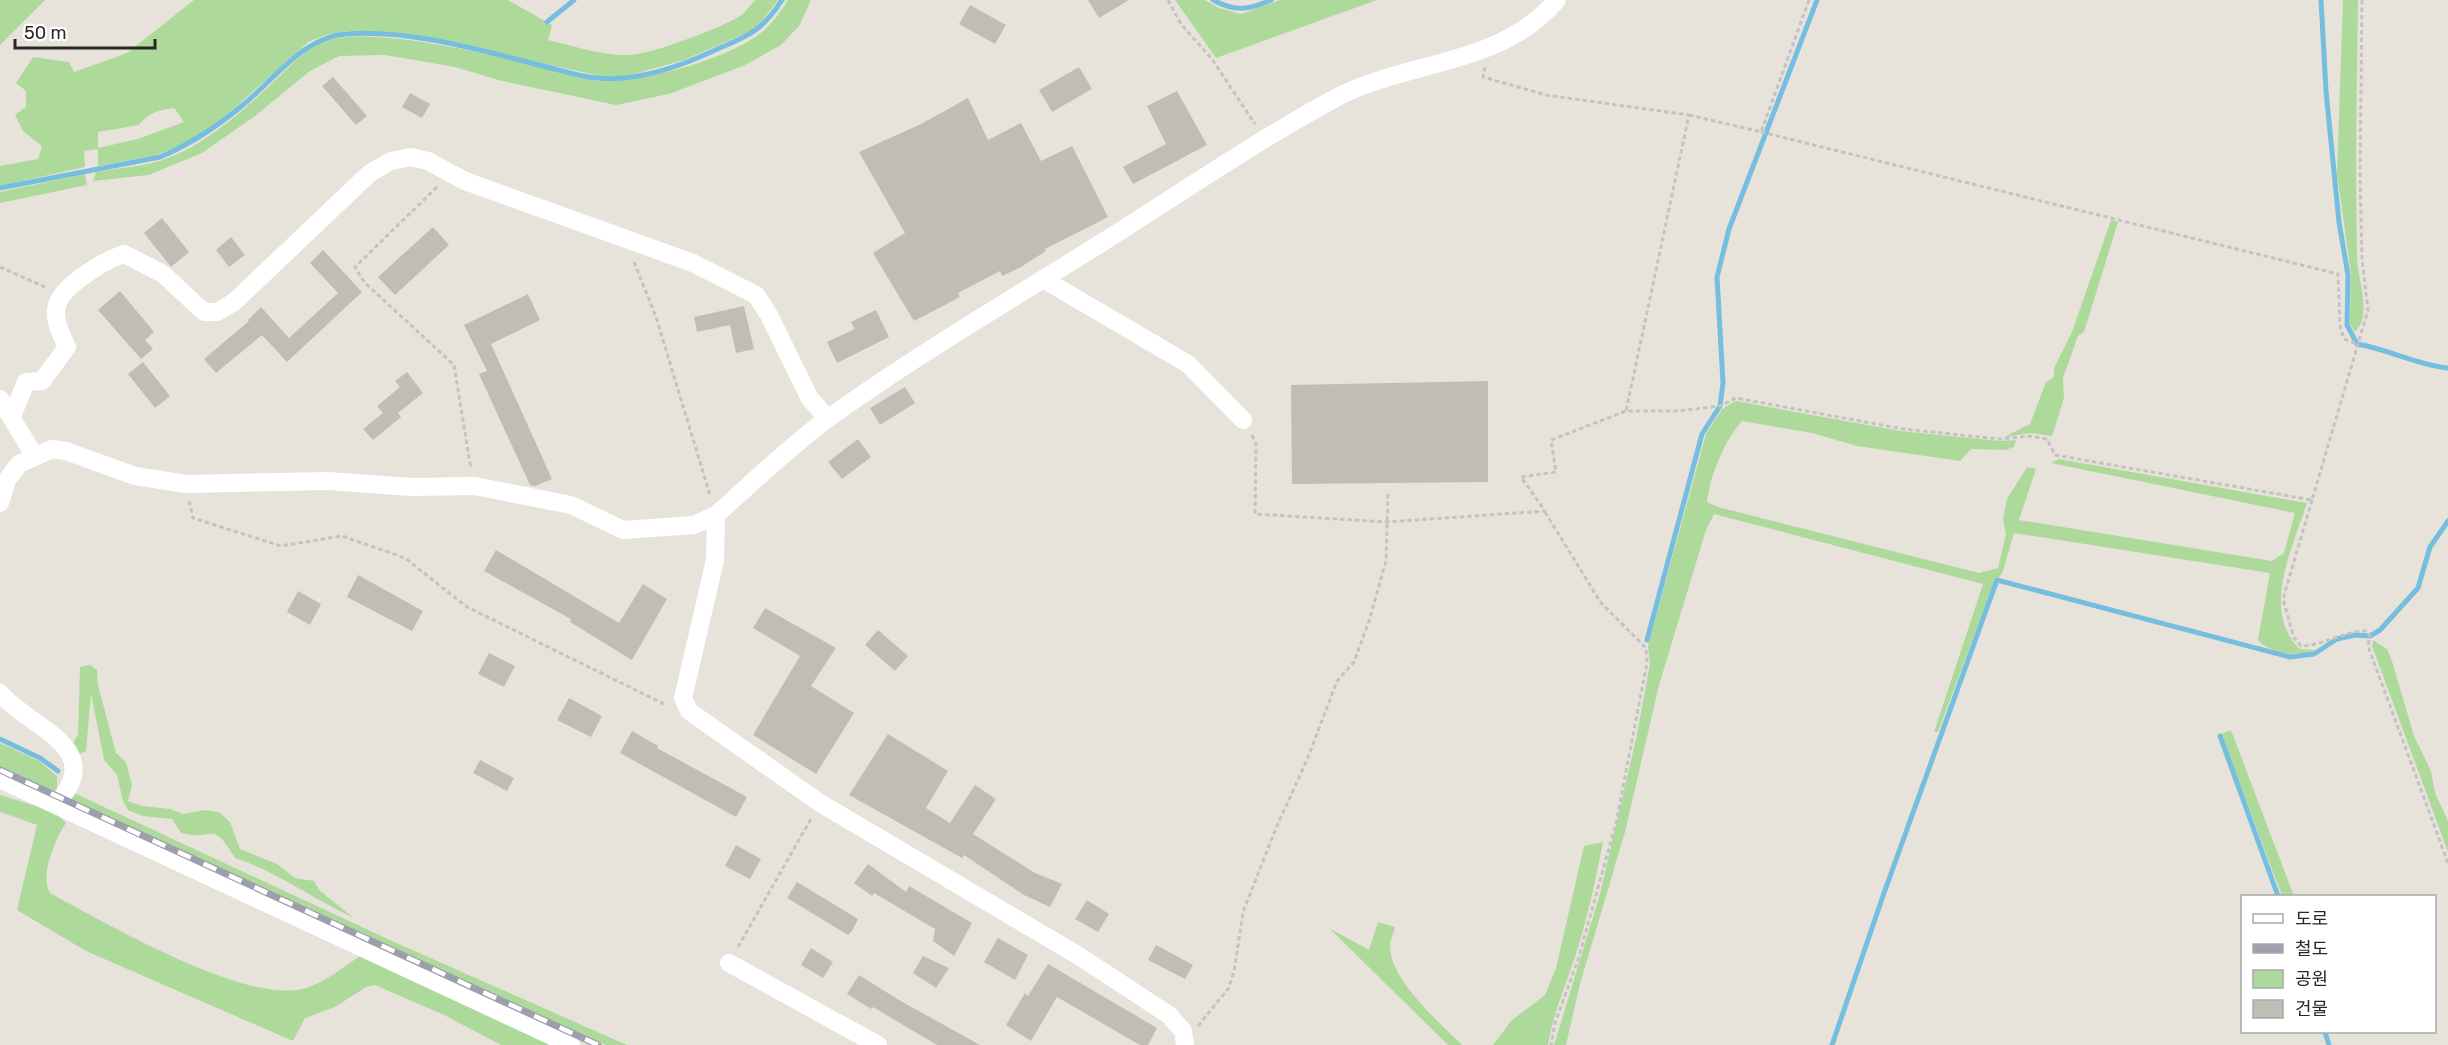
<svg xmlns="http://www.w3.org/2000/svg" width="2448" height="1045" font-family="Rubik,'Noto Sans KR',sans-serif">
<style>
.green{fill:#adda9b;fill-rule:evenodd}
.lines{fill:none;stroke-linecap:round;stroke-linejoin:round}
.stream{stroke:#76bee0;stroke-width:5}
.building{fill:#c0bdb6}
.path{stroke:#c3c3c3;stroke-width:3;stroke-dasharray:4.5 3;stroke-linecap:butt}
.street{stroke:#fff;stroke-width:18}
.rail-casing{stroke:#9d9faf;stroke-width:7}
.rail{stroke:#fff;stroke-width:4.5;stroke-dasharray:14;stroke-linecap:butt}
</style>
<rect width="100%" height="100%" fill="#e8e3da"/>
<!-- green -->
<path class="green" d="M0 0H45L0 45Z
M194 0H508L552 25 548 40C574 46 602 56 630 55 652 54 725 27 743 14 747 10 751 4 755 0H778L756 29 684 60 627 76H600L446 42 397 35 347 31 326 35 308 42 238 105 211 127 183 144 157 155 98 166V149L84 151 85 167 0 186V166L38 159 42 146 23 131 15 115 26 107V91L16 83 33 57 69 62 74 72 127 53ZM174 108 184 122 138 139 98 148V132L139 125C148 113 159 110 174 108Z
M788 0H811L799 26 781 45 743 66 669 94 616 105 502 81 455 67 385 55 339 56 310 71 255 116 202 153 148 175 93 181 96 172C117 168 139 167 159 161 199 149 234 118 264 91 283 74 301 51 324 42 378 21 536 67 597 81 640 83 728 60 762 32 773 23 781 11 788 0Z
M1175 0H1205L1219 8 1241 14 1280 0H1377L1216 58Z
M2343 0H2358C2357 86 2355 171 2357 257 2357 279 2373 315 2355 332L2350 324 2351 274 2337 173Z
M85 174 87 185 0 203V192Z
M2111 220 2118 222 2084 332 2078 336 2063 378 2064 398 2052 436 2030 433 2004 437 2030 424 2046 382 2054 377V368L2072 332Z
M1736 401 1900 431 2000 441 2016 440 2014 447 2005 450 1971 449 1960 461 1857 446 1812 433 1742 421C1724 442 1711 473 1707 502L1718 507 1979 573 1998 568 2006 534 2003 519 2007 499 2027 467 2036 469 2019 520 2272 561 2284 553 2295 513 2051 463 2059 459 2307 503C2293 547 2260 611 2300 649L2316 650C2297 657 2272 655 2258 640L2270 573 2014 533 2002 574 1994 582 1938 732H1934L1983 584 1714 514 1706 530 1659 685 1625 832 1580 984 1566 1045H1554L1600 894 1636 739 1650 664 1648 646 1706 434 1722 409Z
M2373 640 2387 649 2392 661 2414 736 2431 771 2435 793 2448 821V852L2372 646Z
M90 665 97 670 98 685 116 753 126 762 132 785 128 801 142 806 171 809 183 814 205 810 219 812 230 822 240 849 277 864 295 878 314 881 319 890 354 918C313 899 278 872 235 858 210 818 217 842 181 833L172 819 142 816 128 810 123 801 117 775 104 760 91 693 86 751 77 755 73 743 78 735 80 667Z
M2231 730 2294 896H2282L2221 734Z
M0 743 39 761 57 776V793L0 767Z
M72 792 390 940 627 1045H606L68 798Z
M0 795 55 812 66 823C56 838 38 878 51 894 107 923 234 998 296 990 318 988 342 968 360 956L554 1045H501L444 1015 375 985 366 987 335 1007 305 1018 293 1041 86 951 17 910 37 825 0 812Z
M1603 842C1595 881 1587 922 1574 960 1564 989 1553 1015 1548 1045H1493L1511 1021 1545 995 1556 968 1584 846Z
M1378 922 1395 927C1394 933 1390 940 1390 946 1390 980 1440 1023 1462 1045H1448L1329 928 1369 950Z"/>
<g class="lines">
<!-- stream -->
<path class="stream" d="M1213 0C1235 12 1249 10 1271 0
M2321 0 2326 91 2339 222 2348 275 2347 325 2357 344C2388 349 2416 365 2448 368
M547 22 574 0
M0 188 160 157C191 144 218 126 244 104 275 79 303 37 346 34 408 29 479 50 539 65 557 69 577 76 596 78 635 82 676 68 711 52 746 36 760 34 782 0
M1647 640 1702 434 1720 406 1723 383 1717 277 1729 229 1817 0
M2220 736 2278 896
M0 739 40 758 58 771
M2325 1032 2329 1045
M1832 1045 1884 893 1997 580 2290 657 2314 654 2337 639 2355 635 2370 636 2380 630 2418 588 2430 547 2448 521"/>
</g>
<!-- building -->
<path class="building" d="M1088 0H1129L1099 18Z
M970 5 1006 25 995 44 959 24Z
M1079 67 1092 89 1052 112 1039 90Z
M333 77 367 116 356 125 322 86Z
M1177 91 1207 145 1133 184 1123 167 1166 144 1147 106Z
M410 93 430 104 422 118 402 107Z
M968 98 988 140 1021 123 1041 161 1072 146 1108 217 1045 249 1046 251 1021 267 1002 276 1000 271 958 293 960 297 914 321 873 253 905 233 859 152 921 124Z
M162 218 189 252 171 267 144 233Z
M433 227 449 245 395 295 378 277Z
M231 237 245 255 229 267 216 250Z
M323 250 362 292 287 362 262 335 216 373 204 359 249 321 248 320 261 307 289 338 338 293 310 263Z
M120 291 154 332 145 340 153 349 141 359 98 310Z
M528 294 540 320 491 344 552 479 535 486 530 485 479 374 487 371 464 325Z
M744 306 754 349 736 353 730 325 697 332 694 317Z
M876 310 889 337 837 363 827 342 855 329 851 322Z
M143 362 170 396 155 408 128 374Z
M407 372 423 393 398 413 401 417 373 440 363 429 383 413 377 406 400 387 395 381Z
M1488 381V482L1292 484 1291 385Z
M905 387 915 403 880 425 870 408Z
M858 439 871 457 842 479 828 462Z
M496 550 619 623 643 584 667 599 632 660 570 622 571 619 484 571Z
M358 575 423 611 412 631 347 597Z
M298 591 321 604 310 625 287 612Z
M765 608 836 648 811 686 854 713 816 774 753 735 800 656 753 628Z
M878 630 908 656 895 671 865 645Z
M489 653 515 666 504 687 478 674Z
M569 698 602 716 591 737 557 720Z
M632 731 658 746 657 748 747 797 736 817 620 753Z
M888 734 948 771 926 808 950 823 975 785 996 799 973 834 1035 873 1062 884 1050 907 1024 895 964 855 962 858 849 795Z
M480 760 514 778 507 791 473 773Z
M736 845 761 859 750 879 725 866Z
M868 864 906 892 909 886 972 923 954 956 933 941 935 929 874 893 872 896 854 883Z
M797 882 858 919 852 931 848 935 787 898Z
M1087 900 1109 914 1098 932 1075 919Z
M998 938 1028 955 1015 980 984 962Z
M1156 945 1193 965 1185 979 1148 960Z
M811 948 833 962 823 978 801 965Z
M923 956 949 968 936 988 913 973Z
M1048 964 1157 1028 1148 1045H1140L1057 997 1031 1041 1006 1025 1025 993 1028 996Z
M859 975 899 1000 980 1045H937L873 1007 871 1009 847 994Z"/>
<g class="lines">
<!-- path -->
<path class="path" d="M1168 0 1181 24 1212 59 1255 124
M1485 67 1483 77 1546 95 1689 115 1626 411
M1689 115 1761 132 1809 0
M1761 132 2338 274 2340 326 2344 339 2357 344
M437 187 355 267 364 282 454 365 471 469
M634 262 656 317 710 495
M0 267 45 287
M1252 435 1256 444 1255 514 1387 522 1545 511 1521 477 1556 472 1551 440 1626 411H1678L1720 406 1736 398 1903 429 2000 439 2029 436 2047 439 2055 455 2312 500 2368 310 2362 259 2360 172 2362 0
M2312 500 2283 599 2294 638 2301 646C2324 645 2344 631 2367 631L2370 636 2368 646 2448 863
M189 501 193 518 281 546 342 536 405 558 467 607 666 705
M1545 512 1601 603 1646 648 1647 663 1616 823 1578 960 1555 1023 1551 1045
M738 947 812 817
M1198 1026 1228 989 1234 972 1243 912 1276 828 1307 760 1337 681 1354 662 1369 621 1386 561 1388 491"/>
<!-- street -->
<path class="street" d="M1043 279 1188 364 1243 420
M0 399 34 455
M12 416 26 382 42 381 67 347C61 334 53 319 57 305 63 285 105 260 124 254L163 274 204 312H217L234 302 370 173 391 161 411 157 428 161 465 181 693 263 756 295 769 315 810 399 828 418
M0 503 7 480 19 464 52 449 66 451 135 476 186 484 328 481 411 487 475 486 571 505 623 530 694 525 716 515C753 482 790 446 830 417 918 354 1012 299 1103 242 1179 194 1253 143 1332 100 1406 59 1499 68 1557 0
M716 515 715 560 683 698 689 711 820 803 1079 956 1169 1015 1183 1031 1185 1045
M0 693C29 728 109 747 56 804L48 801
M0 779 571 1045
M729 963 878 1045"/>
<defs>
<path id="rail" d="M0 770 598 1045"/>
</defs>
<!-- rail casing -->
<use href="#rail" class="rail-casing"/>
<!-- rail -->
<use href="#rail" class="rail"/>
</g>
<!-- legend -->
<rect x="2241" y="895" width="195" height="138" fill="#ffffff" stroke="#a9a9a9" stroke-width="1.5"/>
<rect x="2253" y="914" width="30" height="9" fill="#ffffff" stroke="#a9a9a9" stroke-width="1.5"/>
<text x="2295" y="925" font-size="18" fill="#272727">도로</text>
<rect x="2253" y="944" width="30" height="9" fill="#9d9faf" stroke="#a9a9a9" stroke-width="1.5"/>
<text x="2295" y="955" font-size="18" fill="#272727">철도</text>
<rect x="2253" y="970" width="30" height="18" fill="#adda9b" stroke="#a9a9a9" stroke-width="1.5"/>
<text x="2295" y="985" font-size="18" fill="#272727">공원</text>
<rect x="2253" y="1000" width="30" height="18" fill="#c0bdb6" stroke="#a9a9a9" stroke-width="1.5"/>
<text x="2295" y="1015" font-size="18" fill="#272727">건물</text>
<!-- scale -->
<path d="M15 39v9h140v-9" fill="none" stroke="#272727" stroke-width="3"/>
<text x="24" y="39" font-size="18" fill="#272727" stroke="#ffffff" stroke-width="4.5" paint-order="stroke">50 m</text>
</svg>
